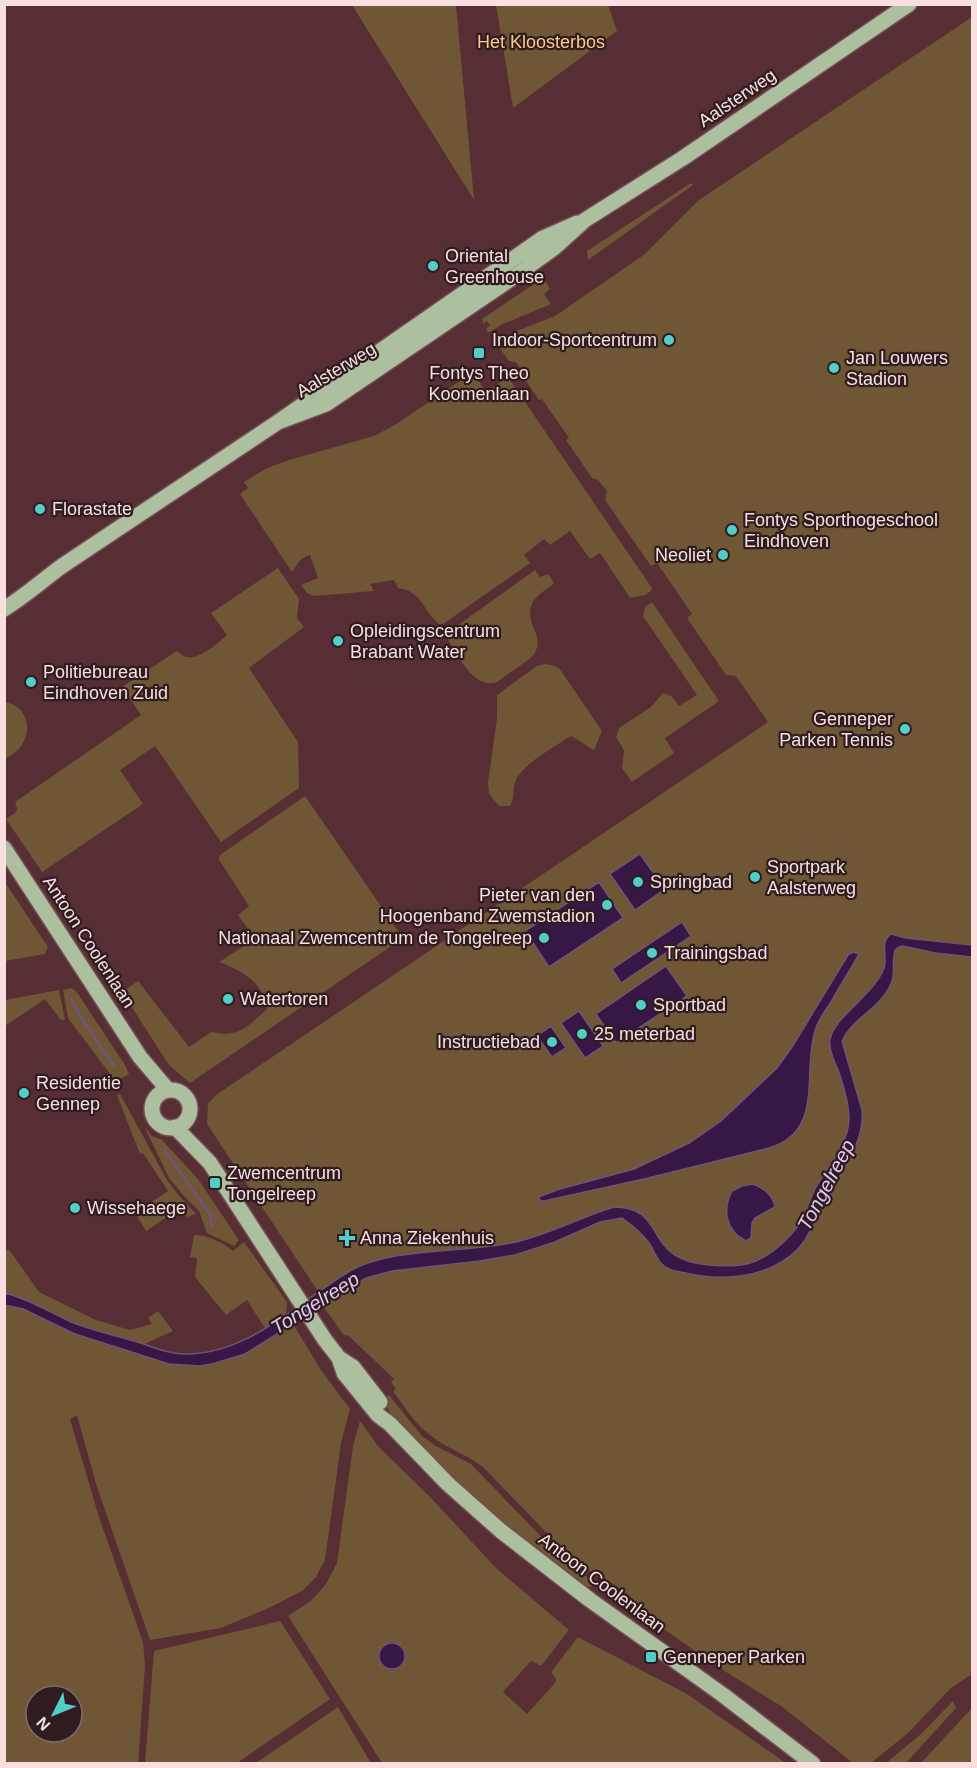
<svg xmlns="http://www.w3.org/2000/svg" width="977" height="1768" font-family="Helvetica,sans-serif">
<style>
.green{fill:#6f5635;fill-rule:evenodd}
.water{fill:#361746;stroke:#715374;stroke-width:1.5}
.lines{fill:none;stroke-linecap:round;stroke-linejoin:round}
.stream{stroke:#715374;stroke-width:3}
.major-casing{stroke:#744e52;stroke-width:18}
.major{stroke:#acbf9e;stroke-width:15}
.poi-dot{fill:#53cdca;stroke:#2f1c1e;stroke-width:2}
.labels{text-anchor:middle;stroke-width:4.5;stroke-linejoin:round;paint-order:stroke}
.park-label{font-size:18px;fill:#fbca8d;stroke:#2f1c1e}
.street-label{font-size:18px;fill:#fadfe1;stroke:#2f1c1e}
.poi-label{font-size:18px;fill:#fadfe1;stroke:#2f1c1e;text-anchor:start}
.water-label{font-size:20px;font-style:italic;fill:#e3c6f6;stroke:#2f1c1e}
</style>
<rect width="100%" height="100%" fill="#562e33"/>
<!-- green -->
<path class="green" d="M499 4 608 5 617 31 513 108 496 5Z
M352 5H456L474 200Z
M972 17V1674L951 1688 908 1733 871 1763H853L781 1706 718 1667 655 1623 629 1595 604 1578 602 1580 569 1556 483 1467C466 1454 446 1448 430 1435 415 1424 404 1406 393 1391L396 1389 391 1382 394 1379 349 1336 344 1335 322 1305 325 1302 207 1124 208 1104 216 1095 768 722 736 676 726 675 687 618 692 614 657 563 651 566 605 500 607 491 598 480 592 478 566 440 569 438 542 399 539 400 520 372 522 371 516 362 509 361 495 342 514 332 555 316 645 254 699 200Z
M691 183 693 185 588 260 587 251Z
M543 278 550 289 544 294 551 304 503 324 488 333 486 329 490 325 487 321 483 324 482 319Z
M473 372 486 392 508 377 652 588 651 591 645 595 630 598 600 553 590 559 570 531 550 545 544 539 524 555 530 563 443 624H439C422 610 423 592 398 588L394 580 370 584 374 591 314 596 307 593 301 585 318 578 310 555C299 558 298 564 292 572L240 494 248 488 244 482 267 468 289 460 374 436 395 425Z
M278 568 299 599 297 618 304 627 249 668 298 742 299 788 221 842 155 746 120 770 143 804 42 872 6 819 15 813 17 809 15 802 141 715 122 687 177 651C180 653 183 656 186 657 199 660 218 643 227 635L211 613Z
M535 570 540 577 548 574 554 583C547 590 538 593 533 602 521 624 549 635 532 657L497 682C473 690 458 655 447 638V633Z
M652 602 719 701 665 738 674 753 632 782 622 768 624 750 616 737 619 728 651 707 663 693 671 696 679 706 697 695 643 616 645 607Z
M544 664 552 665 559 668 602 731 594 750 571 736C556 746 520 765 515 783 512 791 515 798 510 806H499L489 794 488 782 497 718V695L537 666Z
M5 702C37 709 32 749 5 758Z
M305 796 403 938 190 1083 169 1065 122 992 138 981 189 1047 211 1032C241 1038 246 1027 267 1009 264 982 242 971 219 962L255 939 238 915 249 906 218 858 220 855Z
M5 882 48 947 45 954 5 961Z
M71 988 76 991 125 1065 129 1074 116 1082 68 1018 63 990Z
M59 990 65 1020H61L45 999 5 1026V1000Z
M120 1094 167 1180 180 1197 196 1214 187 1217 181 1208 146 1231 135 1213 168 1191 143 1153 140 1154 117 1095Z
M144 1126 152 1136 162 1140 198 1179 239 1240 234 1246 207 1233 199 1211 184 1196 169 1178Z
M194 1235C207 1235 223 1242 233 1251L244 1242 287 1302 286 1314 265 1328 247 1300 226 1315 195 1277 197 1258 190 1257Z
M5 1250H9L13 1255 39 1292 96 1320 130 1330 152 1324 148 1318 158 1311 173 1331 144 1344 77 1324 28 1301 5 1293Z
M5 1305 23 1309 75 1334 169 1364 200 1366 228 1360 245 1354 293 1324 323 1373 350 1409 341 1443 325 1560 316 1577 302 1591 271 1607 221 1628 150 1640 96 1484 77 1415 70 1419 99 1517 143 1642 145 1666 138 1763 5 1764ZM36 1696H72V1732H36Z
M389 1395 422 1436 436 1446 471 1464 554 1550 575 1569 598 1584 594 1586 585 1587 534 1551 442 1469 398 1424 382 1400Z
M360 1421 378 1446 432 1499 496 1568 569 1630 541 1666 532 1661 530 1662 503 1692 527 1714 555 1683 556 1679 551 1672 578 1637 687 1694 786 1763H382L288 1616 311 1601 326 1584 337 1563 353 1446Z
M280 1621 330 1699 237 1763H145L154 1651Z
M953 1701 956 1708 906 1763H886L921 1734Z
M338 1707 371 1763H256Z
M972 1708V1763H921Z"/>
<!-- water -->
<path class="water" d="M640 854 665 889 635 910 610 874Z
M599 882 623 918 549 967 525 931Z
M682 922 691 936 621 983 612 969Z
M891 934 906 938 972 945V957L935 953 903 946C899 947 897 947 895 951 891 963 897 975 889 988 877 1010 852 1019 842 1041L862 1110C865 1142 842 1171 827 1198 816 1215 812 1234 798 1249 769 1278 723 1282 686 1273 679 1272 670 1270 664 1266 657 1261 654 1250 649 1243 642 1233 632 1225 622 1218L600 1222 555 1242 515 1255 480 1261 392 1271 366 1278 245 1354 212 1364 200 1366 169 1364 75 1334 23 1309 5 1305V1293C29 1299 49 1312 71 1322 94 1331 118 1336 141 1343 155 1348 170 1354 185 1354 249 1355 299 1301 350 1271 393 1247 462 1253 511 1243 544 1237 580 1217 614 1207 657 1207 650 1240 675 1255 692 1266 721 1267 741 1265 764 1263 790 1239 802 1220 808 1210 810 1198 816 1187 829 1166 848 1145 849 1119 849 1105 845 1091 841 1079 838 1067 828 1052 830 1039 834 1017 874 995 884 968 888 956 879 943 891 934Z
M853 952 859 954C850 970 840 986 831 1002 825 1011 818 1020 815 1031 802 1071 825 1132 769 1148L644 1179 544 1201H541L538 1197 560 1189 634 1169 689 1143 721 1121 777 1068 792 1047 848 955Z
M666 966 687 996 616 1043 596 1014Z
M579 1011 603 1046 585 1058 561 1023Z
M551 1026 566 1048 552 1057 537 1036Z
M753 1184C764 1188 773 1196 775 1207L755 1218 752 1223 751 1238 746 1241C726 1231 722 1210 732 1191L742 1186Z
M379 1656a13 13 0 1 1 26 0a13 13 0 1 1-26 0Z"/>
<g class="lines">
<!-- stream -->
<path class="stream" d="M71 999 80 1016 114 1066
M164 1150 211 1216 212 1226"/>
<defs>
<path id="major" d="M278 422 326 404 518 274 554 248 585 220 683 158 909 4
M4 609C25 596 43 580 62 566L278 422 543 238 577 223
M4 848 140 1057 168 1090
M152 1109a19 19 0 1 1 38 0a19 19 0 1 1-38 0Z
M175 1127 210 1163 325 1340 339 1358 353 1367 380 1402
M339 1358 344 1373 378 1415 390 1424 448 1484 501 1531 590 1600 723 1695 813 1764"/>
</defs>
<!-- major casing -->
<use href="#major" class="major-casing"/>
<!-- major -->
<use href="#major" class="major"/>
</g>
<!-- markers -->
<g class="poi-dot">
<circle cx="433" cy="266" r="6"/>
<circle cx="669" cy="340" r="6"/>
<rect x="473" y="347" width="12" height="12" rx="3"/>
<circle cx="834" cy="368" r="6"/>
<circle cx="40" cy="509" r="6"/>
<circle cx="732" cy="530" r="6"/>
<circle cx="723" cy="555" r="6"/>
<circle cx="338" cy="641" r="6"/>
<circle cx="31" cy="682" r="6"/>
<circle cx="905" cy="729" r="6"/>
<circle cx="755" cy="877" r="6"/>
<circle cx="638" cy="882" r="6"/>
<circle cx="607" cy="905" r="6"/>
<circle cx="544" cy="938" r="6"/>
<circle cx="652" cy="953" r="6"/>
<circle cx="228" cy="999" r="6"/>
<circle cx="641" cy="1005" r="6"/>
<circle cx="582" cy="1034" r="6"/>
<circle cx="552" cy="1042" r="6"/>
<circle cx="24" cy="1093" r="6"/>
<rect x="209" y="1177" width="12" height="12" rx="3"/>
<circle cx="75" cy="1208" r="6"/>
<path d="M344 1229h6v6h6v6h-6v6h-6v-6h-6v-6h6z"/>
<rect x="645" y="1651" width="12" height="12" rx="3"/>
</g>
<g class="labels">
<!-- park labels -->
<g class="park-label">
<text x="541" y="48">Het Kloosterbos</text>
</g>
<!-- street labels -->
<g class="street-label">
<text transform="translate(737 98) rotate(-34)" y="6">Aalsterweg</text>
<text transform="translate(336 370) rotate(-31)" y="6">Aalsterweg</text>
<text transform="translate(89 942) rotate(57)" y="6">Antoon Coolenlaan</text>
<text transform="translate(602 1583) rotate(37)" y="6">Antoon Coolenlaan</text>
</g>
<!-- poi labels -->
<g class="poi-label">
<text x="445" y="262">Oriental<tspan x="445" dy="21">Greenhouse</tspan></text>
<text x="657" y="346" text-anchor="end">Indoor-Sportcentrum</text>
<text x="846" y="364">Jan Louwers<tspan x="846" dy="21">Stadion</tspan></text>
<text x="479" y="379" text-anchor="middle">Fontys Theo<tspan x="479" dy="21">Koomenlaan</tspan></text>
<text x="52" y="515">Florastate</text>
<text x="744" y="526">Fontys Sporthogeschool<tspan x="744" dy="21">Eindhoven</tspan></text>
<text x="711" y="561" text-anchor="end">Neoliet</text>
<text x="350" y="637">Opleidingscentrum<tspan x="350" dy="21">Brabant Water</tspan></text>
<text x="43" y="678">Politiebureau<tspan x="43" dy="21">Eindhoven Zuid</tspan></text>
<text x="893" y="725" text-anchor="end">Genneper<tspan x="893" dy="21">Parken Tennis</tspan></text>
<text x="767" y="873">Sportpark<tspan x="767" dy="21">Aalsterweg</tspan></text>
<text x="650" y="888">Springbad</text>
<text x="595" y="901" text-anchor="end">Pieter van den<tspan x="595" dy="21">Hoogenband Zwemstadion</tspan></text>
<text x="532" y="944" text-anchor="end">Nationaal Zwemcentrum de Tongelreep</text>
<text x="664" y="959">Trainingsbad</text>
<text x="240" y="1005">Watertoren</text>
<text x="653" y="1011">Sportbad</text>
<text x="594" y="1040">25 meterbad</text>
<text x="540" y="1048" text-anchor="end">Instructiebad</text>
<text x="36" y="1089">Residentie<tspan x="36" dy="21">Gennep</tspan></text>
<text x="227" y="1179">Zwemcentrum<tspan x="227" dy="21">Tongelreep</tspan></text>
<text x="87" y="1214">Wissehaege</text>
<text x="360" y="1244">Anna Ziekenhuis</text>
<text x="663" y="1663">Genneper Parken</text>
</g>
<!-- water labels -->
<g class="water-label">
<text transform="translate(826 1185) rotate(-62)" y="7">Tongelreep</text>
<text transform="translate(315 1303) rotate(-32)" y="7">Tongelreep</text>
</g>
</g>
<!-- border -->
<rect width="977" height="1768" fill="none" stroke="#fadfe1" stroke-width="12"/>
<!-- north arrow -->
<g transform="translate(54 1714) rotate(227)"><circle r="28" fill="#2f1c1e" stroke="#806a6c" stroke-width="1.5"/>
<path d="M0-4.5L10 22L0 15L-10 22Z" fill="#53cdca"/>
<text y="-9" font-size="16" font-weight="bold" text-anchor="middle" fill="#fadfe1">N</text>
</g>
</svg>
